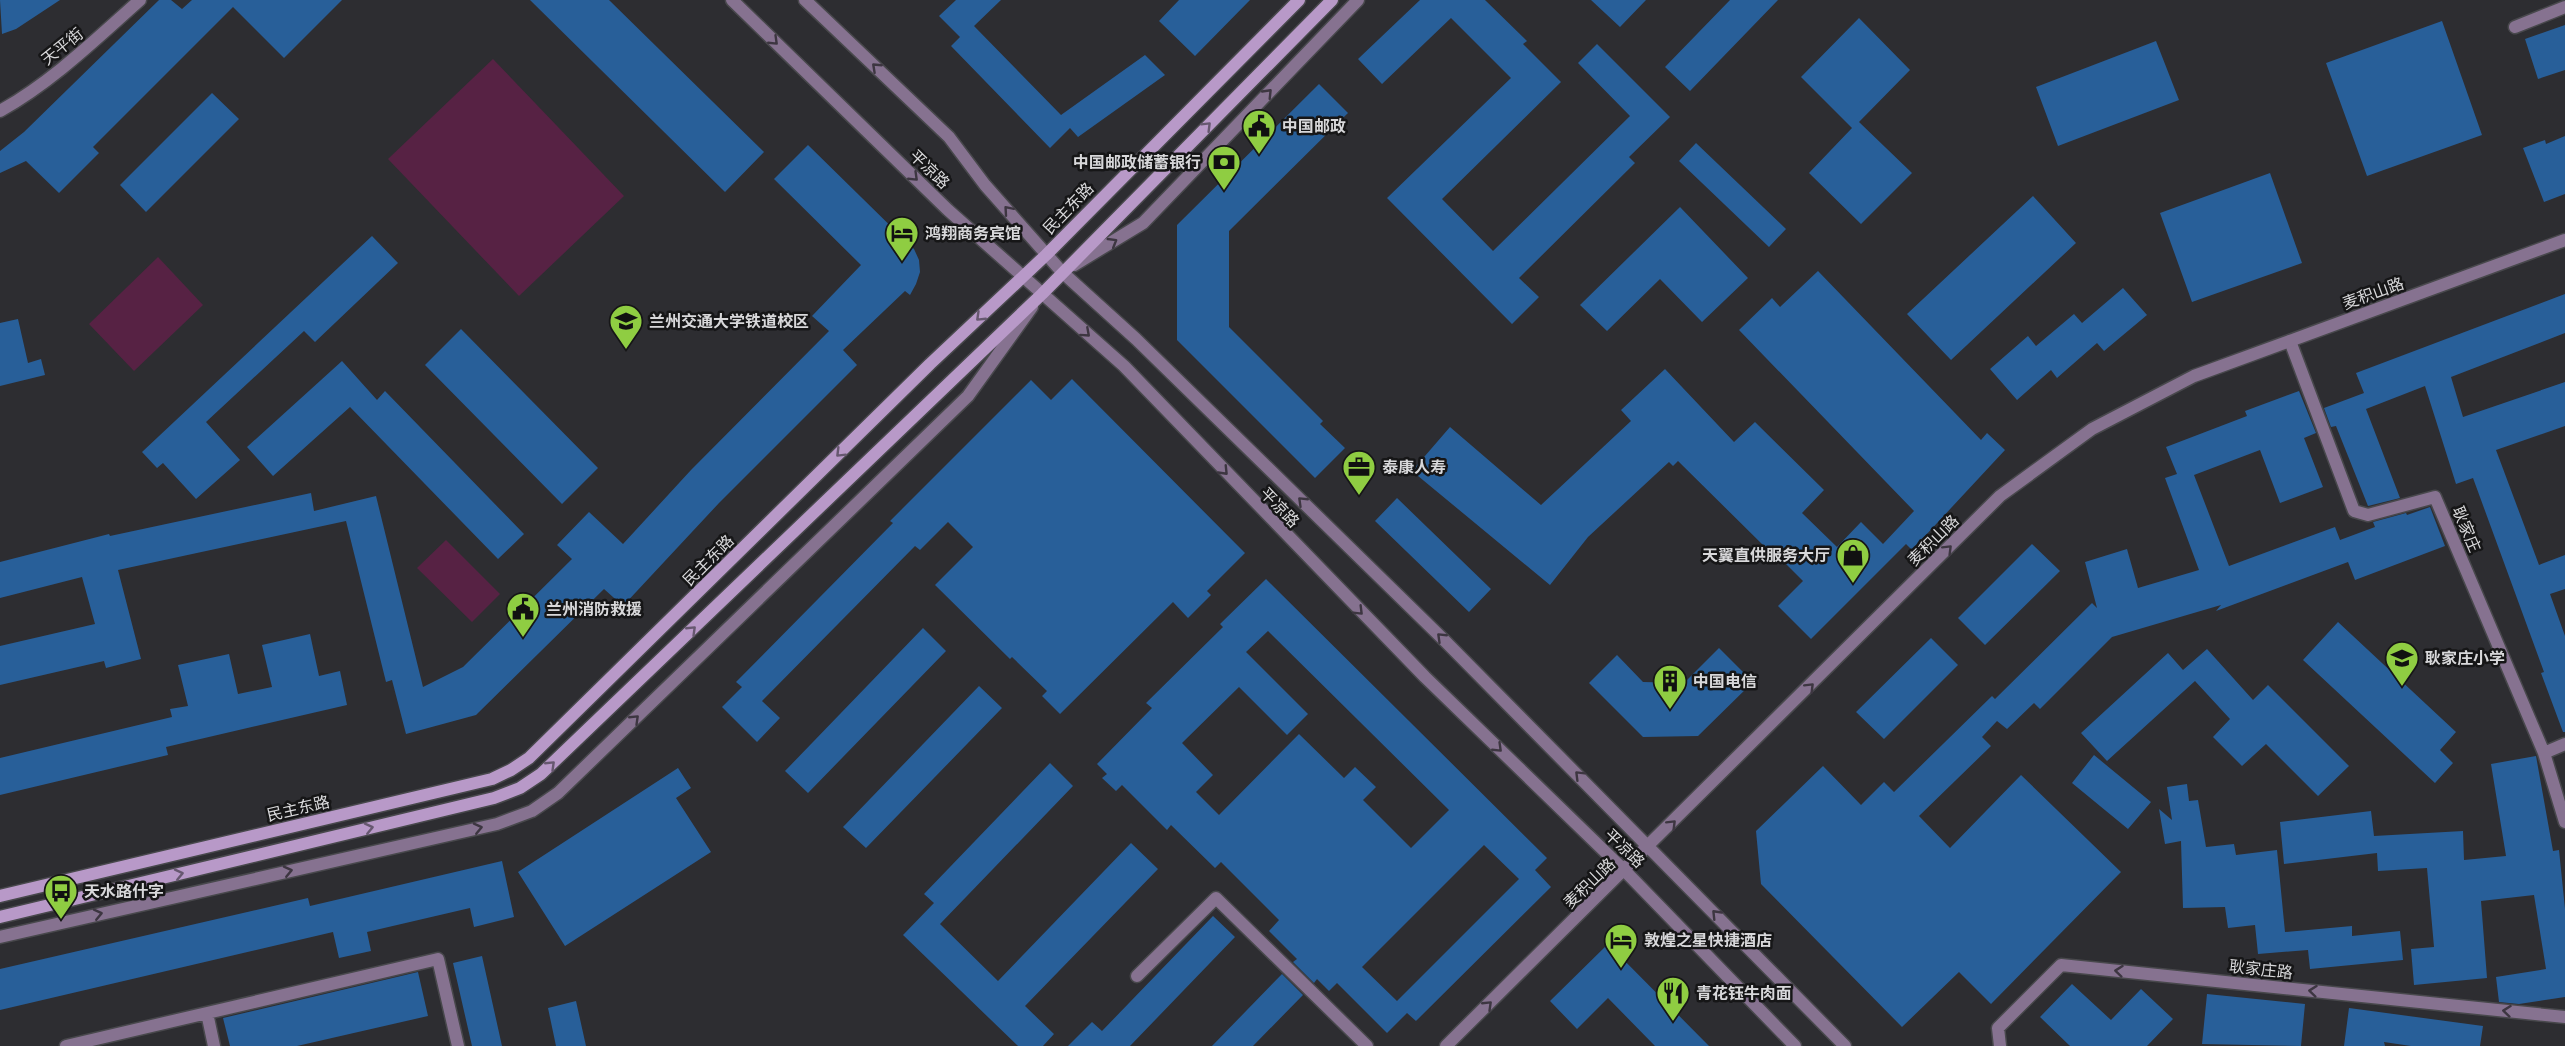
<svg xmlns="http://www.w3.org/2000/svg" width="2565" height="1046" font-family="Commissioner,'Noto Sans SC',sans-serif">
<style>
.green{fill:#572244}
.building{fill:#285f99;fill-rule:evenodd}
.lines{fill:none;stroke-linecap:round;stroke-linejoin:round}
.minor-casing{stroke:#48484c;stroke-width:15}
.tertiary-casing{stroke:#48484c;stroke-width:15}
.secondary-casing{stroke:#48484c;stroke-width:15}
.minor{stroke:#867290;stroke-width:12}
.tertiary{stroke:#867290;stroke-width:12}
.secondary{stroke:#b899c8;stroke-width:12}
.oneway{stroke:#3d3641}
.oneway2{stroke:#675870}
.labels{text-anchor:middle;stroke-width:5;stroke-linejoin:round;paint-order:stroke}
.street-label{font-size:16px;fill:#d8d8da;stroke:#161617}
.poi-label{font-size:16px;font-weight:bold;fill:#d8d8da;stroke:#161617;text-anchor:start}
</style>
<rect width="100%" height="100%" fill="#2d2d31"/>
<!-- green -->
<path class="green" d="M493 59 624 196 519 296 388 159Z
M158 257 203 305 134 371 89 324Z
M446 540 500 594 472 622 417 568Z"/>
<!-- building -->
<path class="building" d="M0 0H60L16 29 2 34Z
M159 0H171L182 9 192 0H342L284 58 233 7 93 147 99 153 59 193 26 161 0 173V151L24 132Z
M530 0H609L764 152 725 192Z
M956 0H1001L974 26 1061 115 1145 55 1165 75 1078 137 1070 128 1050 148 951 46 960 37 939 16Z
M1179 0H1250L1195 56 1159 21Z
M1420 0H1485L1527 41 1523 44 1561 82 1442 199 1493 251 1630 116 1578 63 1597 44 1670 117 1629 157 1635 163 1519 278 1539 297 1512 324 1387 198 1511 78 1451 18 1382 84 1358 59Z
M1591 0H1646L1620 27Z
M1730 0H1778L1690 91 1665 67Z
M1859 18 1910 70 1859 122 1912 173 1861 224 1809 173 1852 128 1801 77Z
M2442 21 2482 135 2367 176 2326 63Z
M2565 25V70L2538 79 2525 39Z
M2156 41 2179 100 2058 146 2036 87Z
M1319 84 1348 113 1229 231V327L1323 421 1320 424 1345 448 1315 478 1177 340V225Z
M212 93 239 119 146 212 120 185Z
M2565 136V194L2544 202 2523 148 2545 140 2546 144Z
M1696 143 1786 229 1769 247 1679 161Z
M808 145 914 249 919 260 920 272 916 284 910 295 905 291 843 350 857 365 719 503 623 606 604 589 476 715 406 734 392 680 386 682 346 521 118 570 141 659 106 668 104 661 0 685V646L95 624 82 577 0 598V562L109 534 110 536 311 493 314 511 376 496 423 687 463 667 572 559 557 545 589 512 623 544 691 470 829 331 812 316 861 265 774 179Z
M2270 173 2302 263 2192 302 2160 213Z
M2033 196 2076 243 1951 360 1907 314Z
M1680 207 1748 278 1702 322 1660 279 1607 331 1580 305Z
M372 236 398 263 315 342 304 331 206 422 240 460 196 499 163 463 157 468 142 452Z
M1818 271 1981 440 1987 433 2005 450 1912 550 1906 544 1811 639 1778 606 1803 581 1768 546 1766 548 1678 461 1673 466 1669 462 1588 537 1550 585 1412 471 1450 427 1541 505 1631 421 1621 410 1665 369 1734 442 1755 422 1824 490 1802 513 1837 547 1861 522 1883 544 1914 511 1739 330 1772 298 1780 307Z
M2123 288 2147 315 2104 351 2097 343 2057 378 2051 370 2017 400 1990 369 2028 336 2036 346 2074 314 2082 323Z
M2565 294V333L2451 377 2463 417 2565 382V426L2496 450 2539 565 2565 555V589L2550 594 2565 636V732H2563L2541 673 2544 672 2473 478 2456 484 2425 386 2366 409 2400 498 2368 506 2336 426 2331 427 2324 408 2364 393 2356 373Z
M18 319 28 363 41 359 45 375 0 386V323Z
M461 329 598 468 562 504 425 365Z
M342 361 377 400 385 391 524 534 498 559 350 407 273 476 247 447Z
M1072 379 1245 553 1207 591 1211 595 1188 618 1173 602 1060 714 1042 696 1047 691 1012 657 1010 659 935 585 973 547 948 522 920 550 915 546 762 701 780 718 757 742 722 707 742 687 736 682 893 523 890 521 1031 380 1051 400Z
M2299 391 2316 433 2304 438 2323 487 2280 503 2260 450 2194 475 2229 566 2335 527 2340 540 2375 527 2373 522 2406 513 2407 515 2430 507 2445 546 2355 580 2348 562 2216 611 2221 605 2112 637 2040 709 2034 703 2007 729 1997 721 1982 737 1991 746 1919 816 1950 848 2021 775 2121 872 1991 1004 1959 972 1902 1027 1761 884 1756 831 1823 766 1861 805 1884 782 1894 792 1992 696 1995 699 2092 603 2097 608 2085 562 2127 549 2138 588 2199 570 2165 478 2177 474 2166 447 2247 416 2245 411Z
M1397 498 1491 589 1469 612 1375 521Z
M2032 544 2060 571 1985 645 1958 618Z
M1266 579 1547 858 1535 870 1551 887 1416 1021 1407 1013 1387 1033 1337 983 1329 991 1317 979 1314 983 1293 962 1297 959 1269 931 1279 920 1221 862 1215 868 1171 825 1167 830 1122 785 1116 791 1102 778 1107 774 1097 764 1152 708 1146 703 1223 627 1220 624ZM1268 631 1449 810 1411 848 1363 800 1376 787 1355 767 1344 778 1299 734 1219 815 1196 792 1213 775 1182 743 1239 687 1287 735 1308 714 1246 652ZM1484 845 1519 879 1397 1001 1362 967Z
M2338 622 2456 732 2440 750 2453 763 2435 783 2303 660Z
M923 628 946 651 808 793 785 771Z
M310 634 319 676 340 671 347 705 166 747 168 755 0 795V758L172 717 170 709 188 706 178 665 229 654 238 694 272 687 262 645Z
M1931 638 1958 665 1884 739 1856 712Z
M1719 648 1753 682 1698 736 1643 737 1589 683 1617 655 1643 682 1684 683Z
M2207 649 2253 700 2268 685 2349 766 2318 796 2266 744 2242 766 2213 737 2230 719 2195 681 2107 761 2081 733 2168 653 2183 670Z
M979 686 1002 708 866 848 843 827Z
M2094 755 2151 802 2128 829 2072 783Z
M2536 756 2553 851 2559 850 2565 909V997L2519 1004 2499 1002 2496 977 2546 969 2534 895 2481 901 2487 978 2414 985 2411 949 2434 947 2427 868 2378 871 2377 853 2284 864 2280 822 2371 811 2374 836 2463 831 2464 860 2506 856 2491 764Z
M1050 763 1073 786 940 924 998 981 1131 843 1158 869 1025 1006 1054 1034 1043 1046H1018L903 935 934 903 924 894Z
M678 768 691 788 676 798 711 852 565 946 518 872Z
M2187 784 2189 801 2198 800 2206 847 2234 844 2236 855 2277 850 2285 932 2352 926V936L2400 931 2403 960 2310 969 2308 950 2258 954 2255 925 2228 928 2225 907 2183 908 2181 841 2165 844 2159 809 2172 820 2167 787Z
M502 861 514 917 474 927 470 908 367 932 371 951 339 958 333 932 0 1010V969L308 898 310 906Z
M1213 916 1235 937 1130 1046H1068L1092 1022 1102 1031Z
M1608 944 1709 1046H1655L1608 998 1577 1029 1550 1001Z
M482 956 502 1046H472L453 963Z
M418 972 428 1016 297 1046H230L223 1018Z
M1282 974 1303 995 1253 1046H1212Z
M2072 984 2111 1020 2141 989 2173 1019 2147 1046H2070L2040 1017Z
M2207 994 2305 1004 2301 1046 2202 1044Z
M576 1001 586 1046H556L548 1008Z
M2349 1008 2483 1026 2480 1046H2411L2384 1042 2385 1046H2344Z"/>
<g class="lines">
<defs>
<path id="minor" d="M2515 27 2565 7
M1074 265 1143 223 1358 0
M2290 341 2354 511 2368 515 2435 497 2544 753 2565 822
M2544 753 2565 744
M0 937 497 824 532 811 558 793 968 396 1032 307
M1137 976 1216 898 1367 1046
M207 1013 214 1046
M66 1046 438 959 458 1046
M2000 1046 1998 1028 2061 965 2565 1017"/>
<path id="tertiary" d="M732 0 948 210 1124 366 1425 677 1625 871 1795 1046
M805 0 949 137 985 185 1062 272 1136 339 1445 641 1845 1046
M0 111C52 82 96 39 140 0
M1446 1046 2000 496 2092 429 2194 376 2565 240"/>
<path id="secondary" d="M0 896 492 779 511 770 529 758 930 364 1046 255 1299 0
M0 917 494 798 520 788 541 774 1042 294 1332 0"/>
</defs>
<!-- minor casing -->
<use href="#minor" class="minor-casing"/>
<!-- tertiary casing -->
<use href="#tertiary" class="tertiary-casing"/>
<!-- secondary casing -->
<use href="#secondary" class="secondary-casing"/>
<!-- minor -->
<use href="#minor" class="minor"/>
<!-- tertiary -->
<use href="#tertiary" class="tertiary"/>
<!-- secondary -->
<use href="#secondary" class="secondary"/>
</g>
<!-- one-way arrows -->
<defs><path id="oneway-chevron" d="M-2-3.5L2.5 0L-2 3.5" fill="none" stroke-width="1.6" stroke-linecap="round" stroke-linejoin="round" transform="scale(1.5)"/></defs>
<g class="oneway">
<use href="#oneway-chevron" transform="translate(774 41) rotate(44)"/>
<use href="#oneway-chevron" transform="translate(876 67) rotate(-137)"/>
<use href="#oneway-chevron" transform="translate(1268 93) rotate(-46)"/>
<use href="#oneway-chevron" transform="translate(914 177) rotate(44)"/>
<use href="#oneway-chevron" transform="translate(1008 210) rotate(-131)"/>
<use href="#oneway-chevron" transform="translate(1113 242) rotate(-31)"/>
<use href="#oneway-chevron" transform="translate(1086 333) rotate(42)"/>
<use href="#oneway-chevron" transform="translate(1224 471) rotate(46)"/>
<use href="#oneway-chevron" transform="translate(1302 501) rotate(-136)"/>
<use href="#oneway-chevron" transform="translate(1948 549) rotate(-45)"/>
<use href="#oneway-chevron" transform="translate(1359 611) rotate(45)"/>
<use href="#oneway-chevron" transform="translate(1441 637) rotate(-136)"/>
<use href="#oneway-chevron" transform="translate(1810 687) rotate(-45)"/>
<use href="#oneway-chevron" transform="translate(635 719) rotate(-44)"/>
<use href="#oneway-chevron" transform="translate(1498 748) rotate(44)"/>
<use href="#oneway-chevron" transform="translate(1579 775) rotate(-135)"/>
<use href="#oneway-chevron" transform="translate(1672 824) rotate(-45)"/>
<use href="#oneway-chevron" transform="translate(478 828) rotate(-13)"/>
<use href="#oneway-chevron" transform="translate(288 871) rotate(-13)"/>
<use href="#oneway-chevron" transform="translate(98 914) rotate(-13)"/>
<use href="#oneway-chevron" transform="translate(1716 914) rotate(-134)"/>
<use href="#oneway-chevron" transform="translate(2119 971) rotate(-174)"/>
<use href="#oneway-chevron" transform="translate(2313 991) rotate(-174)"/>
<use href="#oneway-chevron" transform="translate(1488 1005) rotate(-44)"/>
<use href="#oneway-chevron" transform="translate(2507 1011) rotate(-174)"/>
</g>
<g class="oneway2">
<use href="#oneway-chevron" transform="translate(1207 126) rotate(-45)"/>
<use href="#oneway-chevron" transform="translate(980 317) rotate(136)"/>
<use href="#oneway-chevron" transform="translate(840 453) rotate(135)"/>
<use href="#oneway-chevron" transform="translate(692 630) rotate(-44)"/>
<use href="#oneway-chevron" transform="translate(551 765) rotate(-44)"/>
<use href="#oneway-chevron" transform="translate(369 828) rotate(-13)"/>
<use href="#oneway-chevron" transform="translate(179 874) rotate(-13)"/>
</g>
<!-- icons -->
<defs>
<symbol id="civic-pin" viewBox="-11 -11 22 30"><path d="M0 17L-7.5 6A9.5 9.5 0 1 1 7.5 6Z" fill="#8fcd42" stroke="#161617"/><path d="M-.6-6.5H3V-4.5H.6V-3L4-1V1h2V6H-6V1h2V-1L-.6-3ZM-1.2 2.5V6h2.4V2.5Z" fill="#111"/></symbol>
<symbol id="bank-pin" viewBox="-11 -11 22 30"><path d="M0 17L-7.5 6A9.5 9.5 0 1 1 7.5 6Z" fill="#8fcd42" stroke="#161617"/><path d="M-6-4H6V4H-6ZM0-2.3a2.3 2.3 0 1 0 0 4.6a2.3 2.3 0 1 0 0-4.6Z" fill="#111"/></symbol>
<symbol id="hotel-pin" viewBox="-11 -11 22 30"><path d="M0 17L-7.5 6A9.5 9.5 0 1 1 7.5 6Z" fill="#8fcd42" stroke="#161617"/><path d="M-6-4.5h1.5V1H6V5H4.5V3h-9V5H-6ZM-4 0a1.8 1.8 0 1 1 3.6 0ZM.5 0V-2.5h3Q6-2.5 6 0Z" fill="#111"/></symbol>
<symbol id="university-pin" viewBox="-11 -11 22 30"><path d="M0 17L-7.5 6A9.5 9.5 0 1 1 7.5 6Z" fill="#8fcd42" stroke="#161617"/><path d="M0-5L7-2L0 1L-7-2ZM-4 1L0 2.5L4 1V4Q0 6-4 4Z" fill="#111"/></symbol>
<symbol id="office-pin" viewBox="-11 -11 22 30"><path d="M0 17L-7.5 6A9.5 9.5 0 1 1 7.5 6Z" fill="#8fcd42" stroke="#161617"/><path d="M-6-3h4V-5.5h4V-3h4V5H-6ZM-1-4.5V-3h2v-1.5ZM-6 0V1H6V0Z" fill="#111"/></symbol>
<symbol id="shop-pin" viewBox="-11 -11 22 30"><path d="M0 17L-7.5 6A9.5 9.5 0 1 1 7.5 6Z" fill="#8fcd42" stroke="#161617"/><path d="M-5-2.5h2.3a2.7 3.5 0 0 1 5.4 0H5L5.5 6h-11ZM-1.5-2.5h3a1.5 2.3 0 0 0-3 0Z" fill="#111"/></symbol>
<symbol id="school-pin" viewBox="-11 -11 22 30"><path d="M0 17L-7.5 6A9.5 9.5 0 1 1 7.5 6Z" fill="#8fcd42" stroke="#161617"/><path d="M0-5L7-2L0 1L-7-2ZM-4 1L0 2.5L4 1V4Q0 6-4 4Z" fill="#111"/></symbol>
<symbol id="building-pin" viewBox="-11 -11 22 30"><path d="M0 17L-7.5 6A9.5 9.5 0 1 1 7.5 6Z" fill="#8fcd42" stroke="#161617"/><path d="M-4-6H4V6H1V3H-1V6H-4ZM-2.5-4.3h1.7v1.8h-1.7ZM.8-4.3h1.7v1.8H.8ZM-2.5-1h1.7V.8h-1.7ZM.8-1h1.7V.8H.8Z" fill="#111"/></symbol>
<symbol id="bus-pin" viewBox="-11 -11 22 30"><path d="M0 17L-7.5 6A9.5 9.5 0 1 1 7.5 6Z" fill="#8fcd42" stroke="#161617"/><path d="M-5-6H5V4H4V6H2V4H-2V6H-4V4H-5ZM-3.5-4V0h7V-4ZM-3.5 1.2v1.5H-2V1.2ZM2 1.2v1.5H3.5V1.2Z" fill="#111"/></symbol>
<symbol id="restaurant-pin" viewBox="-11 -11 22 30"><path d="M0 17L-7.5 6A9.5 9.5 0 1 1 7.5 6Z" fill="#8fcd42" stroke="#161617"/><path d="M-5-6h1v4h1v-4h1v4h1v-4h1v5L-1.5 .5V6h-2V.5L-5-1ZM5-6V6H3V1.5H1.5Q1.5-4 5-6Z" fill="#111"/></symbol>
</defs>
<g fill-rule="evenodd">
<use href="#civic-pin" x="1240" y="107" width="38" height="52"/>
<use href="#bank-pin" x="1205" y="143" width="38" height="52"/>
<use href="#hotel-pin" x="883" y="214" width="38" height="52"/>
<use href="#university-pin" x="607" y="302" width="38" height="52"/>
<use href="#office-pin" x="1340" y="448" width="38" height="52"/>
<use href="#shop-pin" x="1834" y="536" width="38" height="52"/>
<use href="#civic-pin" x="504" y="590" width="38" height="52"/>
<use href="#school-pin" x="2383" y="639" width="38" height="52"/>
<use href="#building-pin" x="1651" y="662" width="38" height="52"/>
<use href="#bus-pin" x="42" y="872" width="38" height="52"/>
<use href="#hotel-pin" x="1602" y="921" width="38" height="52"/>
<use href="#restaurant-pin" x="1654" y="974" width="38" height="52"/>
</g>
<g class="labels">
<!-- street labels -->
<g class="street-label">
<text transform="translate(62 46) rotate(-39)" y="6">天平街</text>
<text transform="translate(930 169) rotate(44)" y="6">平凉路</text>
<text transform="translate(1068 208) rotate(-46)" y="6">民主东路</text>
<text transform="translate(2373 293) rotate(-20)" y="6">麦积山路</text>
<text transform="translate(1280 507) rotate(46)" y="6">平凉路</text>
<text transform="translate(2467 529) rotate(67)" y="6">耿家庄</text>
<text transform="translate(1933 540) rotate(-45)" y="6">麦积山路</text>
<text transform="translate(708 560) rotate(-45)" y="6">民主东路</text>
<text transform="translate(298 808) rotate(-13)" y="6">民主东路</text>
<text transform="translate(1625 848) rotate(44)" y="6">平凉路</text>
<text transform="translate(1589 883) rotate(-44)" y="6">麦积山路</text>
<text transform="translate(2261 969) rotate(6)" y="6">耿家庄路</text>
</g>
<!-- poi labels -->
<g class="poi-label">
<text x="1282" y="132">中国邮政</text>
<text x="1201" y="168" text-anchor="end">中国邮政储蓄银行</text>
<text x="925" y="239">鸿翔商务宾馆</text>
<text x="649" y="327">兰州交通大学铁道校区</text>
<text x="1382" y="473">泰康人寿</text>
<text x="1830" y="561" text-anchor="end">天翼直供服务大厅</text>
<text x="546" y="615">兰州消防救援</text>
<text x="2425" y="664">耿家庄小学</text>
<text x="1693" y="687">中国电信</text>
<text x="84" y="897">天水路什字</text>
<text x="1644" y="946">敦煌之星快捷酒店</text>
<text x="1696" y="999">青花钰牛肉面</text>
</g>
</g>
</svg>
